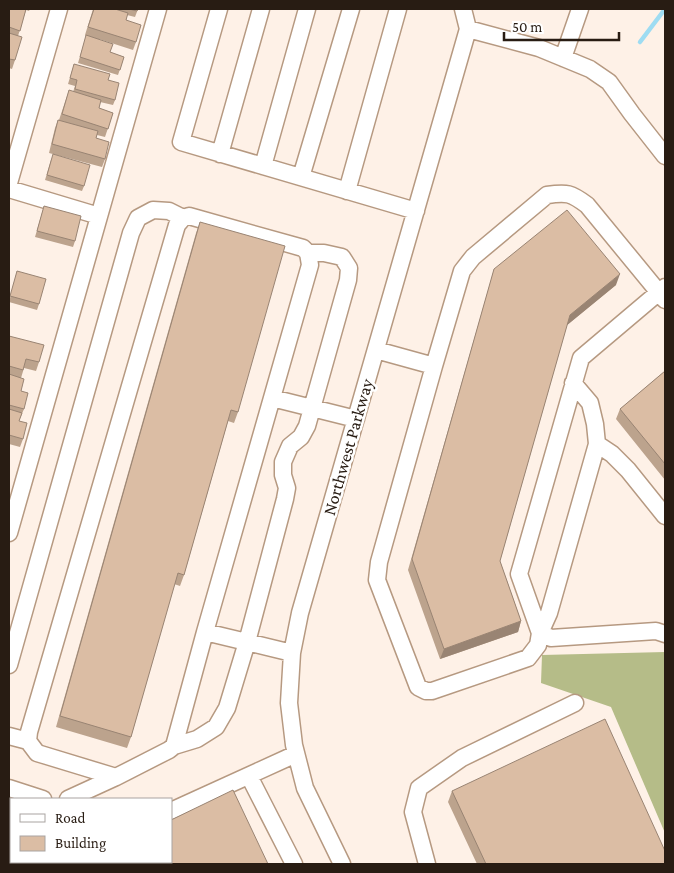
<svg xmlns="http://www.w3.org/2000/svg" width="674" height="873" font-family="'Crimson Pro',serif">
<style>
.forest{fill:#b5bc88}
.lines{fill:none;stroke-linecap:round;stroke-linejoin:round}
.stream{stroke:#9edcf2;stroke-width:4.5}
.minor-casing{stroke:#b69981;stroke-width:19}
.minor{stroke:#fff;stroke-width:16}
.wall{fill:#bca38d}
.shaded-wall{fill:#998473}
.building{fill:#dbbda4;stroke:#998473}
.labels{text-anchor:middle;stroke-width:5;stroke-linejoin:round;paint-order:stroke}
.street-label{font-size:18px;fill:#281c13;stroke:#fff}
</style>
<rect width="100%" height="100%" fill="#fef1e7"/>
<!-- forest -->
<path class="forest" d="M665 652V833L611 707 541 683 542 655Z"/>
<g class="lines">
<!-- stream -->
<path class="stream" d="M640 42 665 9"/>
<defs>
<path id="minor" d="M219 9 181 142 416 211
M468 29 539 48 590 69 609 82 632 114 665 156
M563 58 580 9
M220 154 261 9
M263 166 307 9
M301 177 351 9
M9 183 59 9
M9 189 99 216
M347 191 398 9
M376 350 434 366 379 562 377 580 418 687 426 691H432L528 658 538 645 540 633 519 574 581 358 665 287
M434 366 462 271 473 257 547 195C567 192 571 193 587 205L665 300
M573 383 590 403 595 424 597 444 549 613 540 633 551 638 656 631 665 634
M272 398 356 419
M597 444 612 454 628 470 665 516
M9 533 158 9
M205 632 310 265 308 253 303 248 189 216 183 218 177 225 29 732 28 741 37 753 116 777 169 750 174 746 205 632 292 653
M9 665 131 233 138 218 153 210 169 211 183 218
M9 736 28 741
M174 746 197 739 216 727 227 708 247 642 285 499 287 488 283 475V462L290 446 301 437 307 426 348 280 349 268 342 257 324 253H308
M249 776 294 864
M9 788 43 799
M68 799 116 777
M171 811 296 754
M9 826 11 825
M138 862 139 864
M55 864 60 862
M342 864 305 788 294 745 289 703 292 653 300 613 468 29 463 9
M427 864 413 812 419 788 462 758 575 703"/>
</defs>
<!-- minor casing -->
<use href="#minor" class="minor-casing"/>
<!-- minor -->
<use href="#minor" class="minor"/>
</g>
<!-- wall -->
<path class="wall" d="M9 9H30L29 11 26 10 18 36 15 60 12 69 9 68Z
M93 9H138L135 17 127 15 126 20 136 42 133 50 99 39 110 52 124 57 118 75 78 63 86 36 85 35Z
M74 64 108 80 115 100 113 105 100 102 99 108 113 113 105 137 97 135 96 138 105 159 102 167 49 153 55 128 58 120H59L69 90 73 92 75 86 68 84Z
M51 160 84 186 82 191 45 180Z
M44 206 75 241 73 247 35 237Z
M200 222 238 412 234 423 228 421 184 575 180 586 174 584 131 737 127 748 56 727 196 233Z
M494 269 616 285 567 325 500 561 521 621 518 632 440 659 408 570 491 280Z
M17 271 39 304 37 310 9 302Z
M9 336 39 362 36 371 24 368 21 378V391L24 409 19 421 23 439 20 447 9 444Z
M665 371V480L616 419 620 409Z
M452 791 665 864H477L448 802Z
M159 862H171L268 864H160Z"/>
<!-- shaded-wall -->
<path class="shaded-wall" d="M620 274 616 285 566 326 570 315Z
M521 621 518 632 440 659 444 649Z"/>
<!-- building -->
<path class="building" d="M9 9H26L20 31 9 27Z
M94 9H115L128 13 126 20 141 25 136 42 88 27Z
M129 9H138L137 11Z
M9 33 22 37 15 60 9 59Z
M86 35 113 44 110 52 124 57 120 70 80 57Z
M74 64 110 74 108 80 119 83 115 100 75 89 77 80 70 78Z
M69 90 101 100 99 108 113 113 108 129 62 114Z
M58 120 98 131 96 138 109 142 105 159 52 144Z
M53 154 90 165 84 186 47 175Z
M44 206 81 216 75 241 37 231Z
M567 210 620 274 570 315 500 561 521 621 444 649 412 559 494 269Z
M200 222 285 246 238 412 231 410 184 575 178 573 131 737 60 716Z
M17 271 46 279 39 304 10 296Z
M9 336 44 345 39 362 26 359 23 370 9 366Z
M665 371V464L620 409Z
M9 374 24 379 21 391 28 393 24 409 9 405Z
M9 409 22 413 19 421 27 423 23 439 9 435Z
M605 719 665 851V864H486L452 791Z
M233 790 268 864H169L168 862H171V820Z"/>
<g class="labels">
<!-- street labels -->
<g class="street-label">
<text transform="translate(348 447) rotate(-74)" y="6">Northwest Parkway</text>
</g>
</g>
<!-- border -->
<rect width="674" height="873" fill="none" stroke="#281c13" stroke-width="20"/>
<!-- legend -->
<rect x="10" y="798" width="162" height="65" fill="#ffffff" stroke="#a9a4a1"/>
<rect x="20" y="814" width="25" height="8" fill="#ffffff" stroke="#a9a4a1"/>
<text x="55" y="823" font-size="15" fill="#281c13">Road</text>
<rect x="20" y="836" width="25" height="15" fill="#dbbda4" stroke="#a9a4a1"/>
<text x="55" y="848" font-size="15" fill="#281c13">Building</text>
<!-- scale -->
<path d="M504 32v8h115v-8" fill="none" stroke="#281c13" stroke-width="2.5"/>
<text x="512" y="32" font-size="15" fill="#281c13" stroke="#ffffff" stroke-width="4" paint-order="stroke">50 m</text>
</svg>
